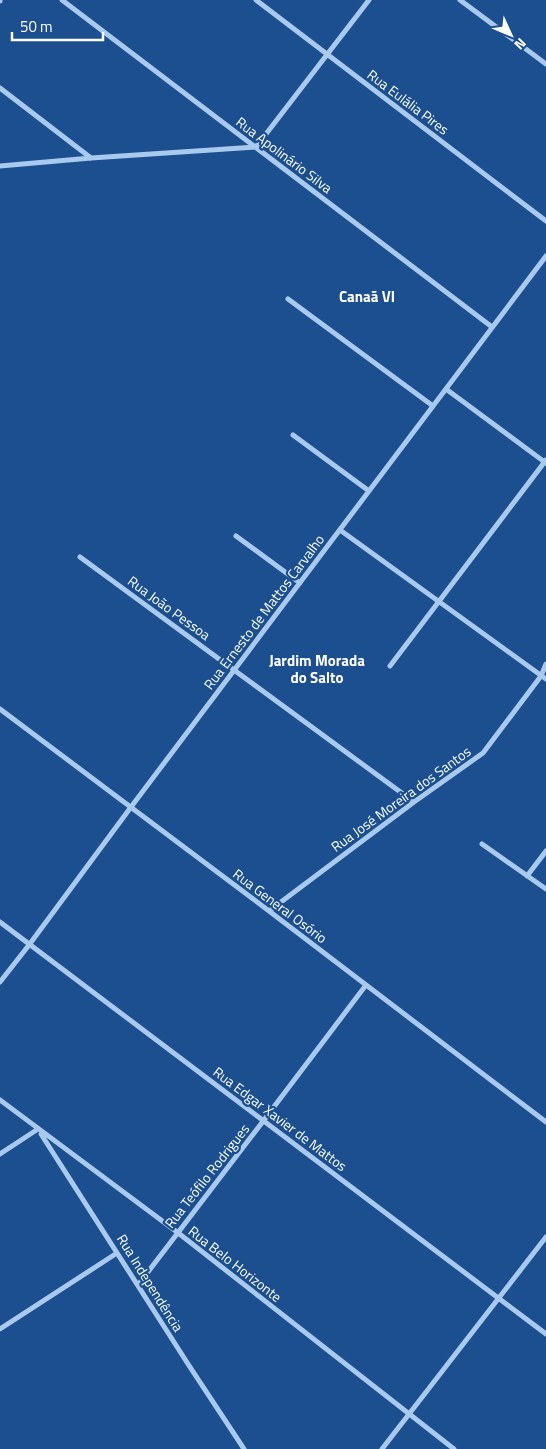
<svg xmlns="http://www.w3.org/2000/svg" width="546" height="1449" font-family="'Titillium Web',sans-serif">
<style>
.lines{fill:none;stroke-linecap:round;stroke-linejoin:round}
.minor{stroke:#a9c9ee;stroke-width:5}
.labels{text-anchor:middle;stroke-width:4.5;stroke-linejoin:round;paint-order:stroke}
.street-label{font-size:14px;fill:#fff;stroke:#1b4f8f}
.neighbourhood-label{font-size:15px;font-weight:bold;fill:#fff;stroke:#1b4f8f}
</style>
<rect width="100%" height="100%" fill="#1b4f8f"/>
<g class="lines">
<!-- minor -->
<path class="minor" d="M62 0 492 327
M256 0 546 221
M460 0 546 64
M0 1V0
M0 88 91 158
M0 166 91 158 256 147 369 0
M288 299 433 406
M446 389 546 463
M293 435 369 491
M340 530 546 679
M236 536 300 583
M80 557 414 802
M390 666 546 460
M0 709 269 911 546 1122
M482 844 546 889
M527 876 546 851
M269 911 414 802 483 753 541 676 546 664
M0 922 546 1334
M0 982 29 945 131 807 546 256
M0 1100 177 1232 454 1449
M41 1134 188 1364 244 1449
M0 1154 38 1129
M138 1285 264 1120 366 985
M0 1329 117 1253
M382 1449 546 1237"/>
</g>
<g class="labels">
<!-- street labels -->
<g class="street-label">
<text transform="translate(408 102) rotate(37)" y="5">Rua Eulália Pires</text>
<text transform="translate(284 155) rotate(37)" y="5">Rua Apolinário Silva</text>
<text transform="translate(169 608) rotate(36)" y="5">Rua João Pessoa</text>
<text transform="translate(264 612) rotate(-53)" y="5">Rua Ernesto de Mattos Carvalho</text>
<text transform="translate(401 799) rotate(-36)" y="5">Rua José Moreira dos Santos</text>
<text transform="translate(280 906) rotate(37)" y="5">Rua General Osório</text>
<text transform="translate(280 1119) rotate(37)" y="5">Rua Edgar Xavier de Mattos</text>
<text transform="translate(207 1176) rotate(-52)" y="5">Rua Teófilo Rodrigues</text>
<text transform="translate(235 1264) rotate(38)" y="5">Rua Belo Horizonte</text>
<text transform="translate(150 1283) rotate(58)" y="5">Rua Independência</text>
</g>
<!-- neighbourhood labels -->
<g class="neighbourhood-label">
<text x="367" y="302">Canaã VI</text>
<text x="317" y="666">Jardim Morada<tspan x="317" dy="17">do Salto</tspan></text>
</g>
</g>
<!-- north arrow -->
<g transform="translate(511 35) rotate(134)" stroke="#1b4f8f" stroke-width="4" paint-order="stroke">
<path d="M0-4L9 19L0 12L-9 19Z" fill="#ffffff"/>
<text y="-8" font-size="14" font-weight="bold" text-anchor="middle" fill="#ffffff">N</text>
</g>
<!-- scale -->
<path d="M12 32v8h91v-8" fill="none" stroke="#ffffff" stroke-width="2.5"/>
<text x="20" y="32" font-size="15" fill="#ffffff" stroke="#1b4f8f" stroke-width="4" paint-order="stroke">50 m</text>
</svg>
